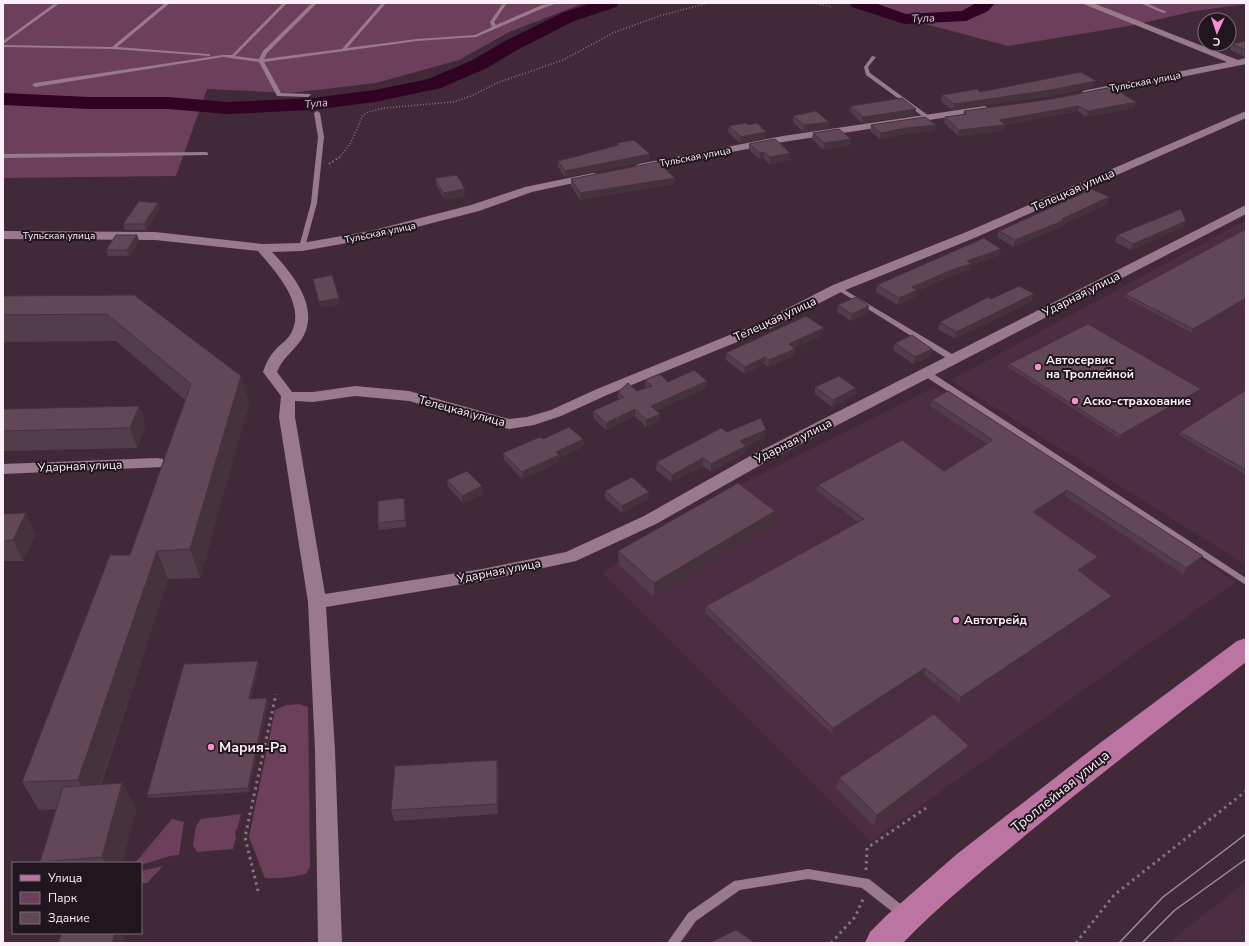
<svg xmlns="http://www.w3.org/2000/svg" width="1249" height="946" font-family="'Nunito Sans',sans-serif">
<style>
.built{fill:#4d2d41}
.green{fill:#6c3f5b}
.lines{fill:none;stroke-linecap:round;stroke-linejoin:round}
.river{fill:#300323;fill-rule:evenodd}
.path-far2{stroke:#887380;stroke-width:1.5;stroke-dasharray:1 2;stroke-linecap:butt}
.path-far1{stroke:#887380;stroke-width:2;stroke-dasharray:1.5 2.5;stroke-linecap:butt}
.path{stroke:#887380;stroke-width:3;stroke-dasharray:2.5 4;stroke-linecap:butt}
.lane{fill:#997a8c;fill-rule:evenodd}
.street{fill:#997a8c;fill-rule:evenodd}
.primary{fill:#bc75a2;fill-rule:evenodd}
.tram{stroke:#a18e99;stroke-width:1.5}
.wall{fill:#543d4b}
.shaded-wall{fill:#45323d}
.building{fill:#624757;stroke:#45323d}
.poi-dot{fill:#f690d0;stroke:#21161d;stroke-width:1.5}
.labels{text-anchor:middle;stroke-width:4;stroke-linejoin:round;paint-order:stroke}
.far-street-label{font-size:10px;fill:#fdeff7;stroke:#21161d}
.far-water-label{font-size:11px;font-style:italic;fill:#f9b7df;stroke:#21161d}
.street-label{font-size:12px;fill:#fdeff7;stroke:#21161d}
.poi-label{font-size:12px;font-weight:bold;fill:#fdeff7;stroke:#21161d;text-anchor:start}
.near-poi-label{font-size:14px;font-weight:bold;fill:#fdeff7;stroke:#21161d;text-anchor:start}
.near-street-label{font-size:14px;fill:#fdeff7;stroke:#21161d}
</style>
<rect width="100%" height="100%" fill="#422938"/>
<!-- built -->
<path class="built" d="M1246 220V565L951 380Z
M934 387 1236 582 871 841 603 573 671 521 748 481Z
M1246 882V943H1171L1180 933Z"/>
<!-- green -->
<path class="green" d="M3 3H584L509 32 459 60 376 83 290 93 207 89 176 176 3 178Z
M847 3H1246V4L1195 11 1129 26 1008 46Z
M299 704 308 707 310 866 306 874C292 877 279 879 265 878L249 837 275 710 286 705Z
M241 814 238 826 235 833 236 838 233 849 197 852 193 845 196 826 201 819Z
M172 819 184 822 179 855 170 856 141 865V863H135Z
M163 866 147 883H141V871Z"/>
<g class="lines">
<!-- river -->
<path class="river" d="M592 3H619L616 7 574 21 517 50 487 68 441 88 375 102 312 110 228 114 168 109H89L3 105V93L89 97H168L228 102 312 98 375 90 428 79 473 60 503 42 562 13Z
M849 3H875L906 14 962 11 976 3H995L988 11 966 21 904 24 852 7Z"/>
<!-- path-far2 -->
<path class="path-far2" d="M814 3 832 7
M339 158 350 144 363 115 368 112 384 108 453 102 471 96 497 83 563 60 613 33 659 16 708 3"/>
<!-- path-far1 -->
<path class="path-far1" d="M329 164 340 157"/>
<!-- path -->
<path class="path" d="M866 870 867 848 926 808
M258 891 245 837 276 694
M831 943 855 917 863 899
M1076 943 1114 895 1246 791"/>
<!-- lane -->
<path class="lane" d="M55 3H60L3 44V41Z
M165 3H170L117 47 208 54H210V56L113 49 3 47V45L112 47Z
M283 3H287L235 56 259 59 263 51 312 3H317L267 53 264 59 342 49 382 3H386L347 48 417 39 475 35 492 27 490 22 503 3H507L494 22 496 25 542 5 558 3 546 7 476 37 417 41 264 62 281 93 310 94 311 95 308 97 277 96 259 62 223 57 35 87 32 85 35 83 223 55H232Z
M1140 3H1146L1167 12 1163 13Z
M872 56 876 57 868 67 870 73 929 116V118H925L866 75 864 67Z
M317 111 320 113 324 137 317 203 305 247 302 249 299 247 311 203 318 137 314 113Z
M206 152 208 153V155L3 158V154Z
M838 286 957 357 958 359 954 361H951L836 289V287Z
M923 371H929L1246 578V585L923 375 922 373Z
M808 869 869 879 907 909 909 913 907 917 903 918 899 917 862 888 808 879 740 890 696 921 680 943H667L688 913 734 881Z"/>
<!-- street -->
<path class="street" d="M1081 3H1093L1238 60 1246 58V64L1087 96 1083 95 1082 93 1083 91 1087 90 1227 62Z
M985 106 990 109 989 111 783 142 639 170 633 167 639 164 783 136Z
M1246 111V118L972 239 843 291 769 329 607 395 561 416 534 425 509 429 409 401 355 396 313 402 295 401V417L325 594 482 569 566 552 644 516 752 455 1246 205V214L764 463 656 524 576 561 482 581 326 607 335 750 342 943H318L315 750 308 602 279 417 281 396 263 372C266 363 270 355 277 348 281 344 287 340 290 335 308 306 276 272 258 251L155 240 3 239V231L155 232 262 244 302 243 370 231 471 205 525 187 593 173 597 174 599 176 597 178 532 192 479 211 370 239 302 251 272 252C291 272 319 305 304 335 297 349 284 355 277 372L292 392H313L355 386 409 391 509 419 527 417 551 410 597 389 759 323 833 285 964 233Z
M157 458 163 459 165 463 163 467 3 474V464Z"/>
<!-- primary -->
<path class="primary" d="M1246 638V662C1174 717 1103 772 1033 829 989 866 943 901 903 943H865L870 932 886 916 957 854 1096 746 1237 641Z"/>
<!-- tram -->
<path class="tram" d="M1119 943 1163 897 1246 834
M1142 943 1175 910 1246 859"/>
</g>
<!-- wall -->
<path class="wall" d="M1246 41V57L1230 50 1232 44Z
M1094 87 1050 96 952 110 941 101 942 95 980 92Z
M1052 99 1134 108 1086 117 1078 111 1005 125 1004 131 958 136 944 123 945 117 963 115 964 111Z
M851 106 916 109 915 115 862 123 850 112Z
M793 116 829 122V128L803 132 793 122Z
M748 125 766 138 740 143 728 132 729 126Z
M871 125H936L934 131 905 134 880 139 870 131Z
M813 133 851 139 850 145 823 150 812 139Z
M617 143 650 161 565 177 558 167V161L617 146Z
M749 144 790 160 769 164 764 158 759 159 749 150Z
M435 178 465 189V196L444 199 436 184Z
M675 178 674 184 580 200 571 186V179Z
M1109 197 1107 204 1064 224 1063 226 1013 247 997 237 999 231Z
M158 203 160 209 146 230H125L123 224Z
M1186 221 1183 227 1131 250 1115 242 1117 235Z
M1246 229V301L1192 333 1124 297 1125 294Z
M137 235 139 241 129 256H108L106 250Z
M1001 249 999 255 970 266V270L952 276 917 291 916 297 898 305 876 292 877 285Z
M134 295 249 403 200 578 168 579 101 785 122 783 136 810 122 863H41L40 862 57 809 39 810 22 782 130 555 185 400 116 341 3 342V296Z
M991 299 1032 301 955 339 938 329 940 322Z
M838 305 868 313 851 321 837 312Z
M823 335 794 348 795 349 794 356 768 367 764 364 744 374 726 360V353Z
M895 343 931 356 913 364 893 350Z
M1009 364 1201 389 1199 392 1119 438 1008 367Z
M645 380 668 382 707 381V388L656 410 660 421 646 427 635 416 606 430 593 418V411L619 400 618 399V392L637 391 646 388 645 387Z
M815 387 856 388 855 395 832 407 815 394Z
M1246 390V475L1179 435 1180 432Z
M932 400 1200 562 1183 574 1065 496 1037 514 1098 557 1095 563 1081 572 1112 596 1109 602 959 703 924 675 832 734 705 613 706 606 858 522 817 491 818 485 944 471 987 444 930 406Z
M3 409 146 426 137 448 3 451Z
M727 432 765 437 746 446 745 453 711 472 703 466 671 482 656 470 657 462Z
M543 439H583L584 446 559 458V462L522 479 504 460 503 453Z
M447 480 482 486 483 494 463 503 448 487Z
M605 491 649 492V499L622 513 605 498Z
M406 505V527L379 530 378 523Z
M775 511 773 525 654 597 619 565 618 551Z
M3 514 36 534 23 561H3Z
M259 664 251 699 267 698 268 702 249 792 148 798 147 795Z
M969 746 966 756 874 826 836 788 839 778Z
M497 760 499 770 498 814 394 821 391 810Z"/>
<!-- shaded-wall -->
<path class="shaded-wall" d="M1096 81 1094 87 1050 96 952 110 954 104Z
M1136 102 1134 108 1086 117 1088 111Z
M1079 106 1078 111 1005 125 1004 131 958 136 959 130 1000 120Z
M916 109 915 115 862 123 863 117Z
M829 122V128L803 132 804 125Z
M936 125 934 131 905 134 880 139 881 133 906 128Z
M766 132V138L740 143 741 137Z
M851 139 850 145 823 150 824 143Z
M764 152V158L759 159 760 153Z
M790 153V160L769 164 770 157Z
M650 154V161L565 177V171Z
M675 178 674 184 580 200V193Z
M465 189V196L444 199 443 193Z
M1109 197 1107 204 1064 224 1063 226 1013 247 1015 240Z
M158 203 160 209 146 230 144 224Z
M1186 221 1183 227 1131 250 1133 244Z
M137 235 139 241 129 256 127 250Z
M1001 249 999 255 970 266V270L952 276 917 291 916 297 898 305 899 298 912 287 967 261Z
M1034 294 1032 301 955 339 956 332Z
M339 298 340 305 321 308 319 302Z
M1246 298V301L1192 333 1193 329Z
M869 306 868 313 851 321 852 314Z
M824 328 823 335 788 351 789 344Z
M795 349 794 356 768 367 769 360Z
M932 349 931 356 913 364 915 357Z
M765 357 764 364 744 374 745 367Z
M241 376 249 403 200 578 190 549Z
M707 381V388L651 413V406Z
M856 388 855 395 832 407 833 400Z
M1201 389 1199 392 1119 438 1120 435Z
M139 406 146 426 137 448 130 428Z
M635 409V416L606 430V423Z
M660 414V421L646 427V420Z
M766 430 765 437 739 448 740 441Z
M583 439 584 446 559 458V462L522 479V472L556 452Z
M746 446 745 453 711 472V464Z
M703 458V466L671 482 672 475Z
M482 486 483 494 463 503 462 496Z
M1067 490 1065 496 1031 518 1033 512Z
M649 492V499L622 513V506Z
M404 498 406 505V527L405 520Z
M775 511 773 525 654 597V583Z
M26 513 36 534 23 561 13 540Z
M157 551 168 579 93 807 78 780Z
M1203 556 1200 562 1183 574 1186 568Z
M1098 557 1095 563 1075 576 1078 570Z
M1112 596 1109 602 959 703 961 697Z
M258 661 259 664 250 702 249 699Z
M925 668 924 675 832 734 833 728Z
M267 698 268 702 249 792 248 788Z
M969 746 966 756 874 826 877 815Z
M497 760 499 770 498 814 497 804Z
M122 783 136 810 122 863H105L102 857Z
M115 933H121L127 943H112Z"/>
<!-- building -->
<path class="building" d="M1246 41V50L1232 44Z
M1081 72 1096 81 1051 90 954 104 942 95 977 89 980 92Z
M1107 88 1112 91 1117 90 1136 102 1088 111 1079 106 1000 120 1005 125 959 130 945 117 967 114 964 111 1052 99Z
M902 98 916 109 863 117 851 106Z
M816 111 829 122 804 125 793 116Z
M925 117 936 125 906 128 881 133 871 125Z
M746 123 748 125 757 123 766 132 741 137 729 126Z
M839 129 851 139 824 143 813 133Z
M775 139 790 153 770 157 764 152 760 153 749 144Z
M634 140 650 154 565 171 558 161 619 145 617 143Z
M658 162 675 178 580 193 571 179Z
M457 175 465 189 443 193 435 178Z
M1092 189 1109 197 1062 219 1065 220 1015 240 999 231Z
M139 201 158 203 144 224H123Z
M1181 209 1186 221 1133 244 1117 235Z
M1246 229V298L1193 329 1125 294Z
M116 235H137L127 250H106Z
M984 238 1001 249 967 261 971 264 954 269 912 287 917 290 899 298 877 285Z
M332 275 339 298 319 302 313 279Z
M1019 286 1034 294 956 332 940 322 988 297 991 299Z
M134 295 241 376 190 549 157 551 78 780 22 782 110 555H130L191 384 107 314 3 315V296Z
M856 297 869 306 852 314 838 305Z
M806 316 824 328 789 344 795 349 769 360 765 357 745 367 726 353Z
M1088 324 1201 389 1120 435 1009 364Z
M912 335 932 349 915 357 895 343Z
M694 370 707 381 651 406 660 414 646 420 635 409 606 423 593 411 624 397 618 392 628 383 637 391 652 386 645 380 660 374 668 382Z
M839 376 856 388 833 400 815 387Z
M1246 390V470L1180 432Z
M948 391 1203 556 1186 568 1067 490 1033 512 1098 557 1078 570 1112 596 961 697 925 668 833 728 706 606 864 519 818 485 902 440 944 471 993 440 932 400Z
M139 406 130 428 3 431V409Z
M761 418 766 430 740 441 746 446 711 464 703 458 672 475 657 462 721 428 727 432Z
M569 427 583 439 556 452 559 455 522 472 503 453 540 437 543 439Z
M467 471 482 486 462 496 447 480Z
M632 477 649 492 622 506 605 491Z
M738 483 775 511 654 583 618 551Z
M404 498 405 520 378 523V501Z
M26 513 13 540 3 541V514Z
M258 661 249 699 267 698 248 788 147 795 184 664Z
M934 714 969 746 877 815 839 778Z
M497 760V804L391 810 395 766Z
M122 783 102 857 40 862 63 787Z
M736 930 755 943H709Z
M62 933H115L112 943H58Z"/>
<!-- markers -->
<g class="poi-dot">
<circle cx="1038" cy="367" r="4"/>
<circle cx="1075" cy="401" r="4"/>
<circle cx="956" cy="620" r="4"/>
<circle cx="211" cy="747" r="4"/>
</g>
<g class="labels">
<!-- far-street labels -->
<g class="far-street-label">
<text transform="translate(1145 81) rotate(-11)" y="4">Тульская улица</text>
<text transform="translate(695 156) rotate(-11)" y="4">Тульская улица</text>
<text transform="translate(380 232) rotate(-12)" y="4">Тульская улица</text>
<text x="59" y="239">Тульская улица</text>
</g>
<!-- far-water labels -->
<g class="far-water-label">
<text transform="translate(923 18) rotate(-3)" y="4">Тула</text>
<text transform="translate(316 103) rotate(-5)" y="4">Тула</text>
</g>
<!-- street labels -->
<g class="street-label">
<text transform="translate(1073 190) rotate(-24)" y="4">Телецкая улица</text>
<text transform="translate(1081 294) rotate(-27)" y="4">Ударная улица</text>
<text transform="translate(775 319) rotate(-25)" y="4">Телецкая улица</text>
<text transform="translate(462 411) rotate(15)" y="4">Телецкая улица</text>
<text transform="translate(793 441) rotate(-27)" y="4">Ударная улица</text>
<text transform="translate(80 466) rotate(-2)" y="4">Ударная улица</text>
<text transform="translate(499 571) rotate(-11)" y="4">Ударная улица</text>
</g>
<!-- poi labels -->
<g class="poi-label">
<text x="1046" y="364">Автосервис<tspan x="1046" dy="14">на Троллейной</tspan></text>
<text x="1083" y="405">Аско-страхование</text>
<text x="964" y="624">Автотрейд</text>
</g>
<!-- near-poi labels -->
<g class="near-poi-label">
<text x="219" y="752">Мария-Ра</text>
</g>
<!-- near-street labels -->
<g class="near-street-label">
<text transform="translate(1060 791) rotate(-39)" y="5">Троллейная улица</text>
</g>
</g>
<!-- border -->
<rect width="1249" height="946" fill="none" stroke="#fdeff7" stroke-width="8"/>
<!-- legend -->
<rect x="12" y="862" width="130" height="72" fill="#21161d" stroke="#796d74"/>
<rect x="20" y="875" width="20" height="6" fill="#bc75a2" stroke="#796d74"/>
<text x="48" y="882" font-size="12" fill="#fdeff7">Улица</text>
<rect x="20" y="892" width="20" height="12" fill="#6c3f5b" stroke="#796d74"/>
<text x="48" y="902" font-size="12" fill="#fdeff7">Парк</text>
<rect x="20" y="912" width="20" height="12" fill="#624757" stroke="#796d74"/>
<text x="48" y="922" font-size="12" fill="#fdeff7">Здание</text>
<!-- north arrow -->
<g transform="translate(1217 32) rotate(183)"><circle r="19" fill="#21161d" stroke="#796d74"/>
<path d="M0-3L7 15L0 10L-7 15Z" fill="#f690d0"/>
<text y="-6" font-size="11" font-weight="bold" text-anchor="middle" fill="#fdeff7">С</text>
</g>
</svg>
